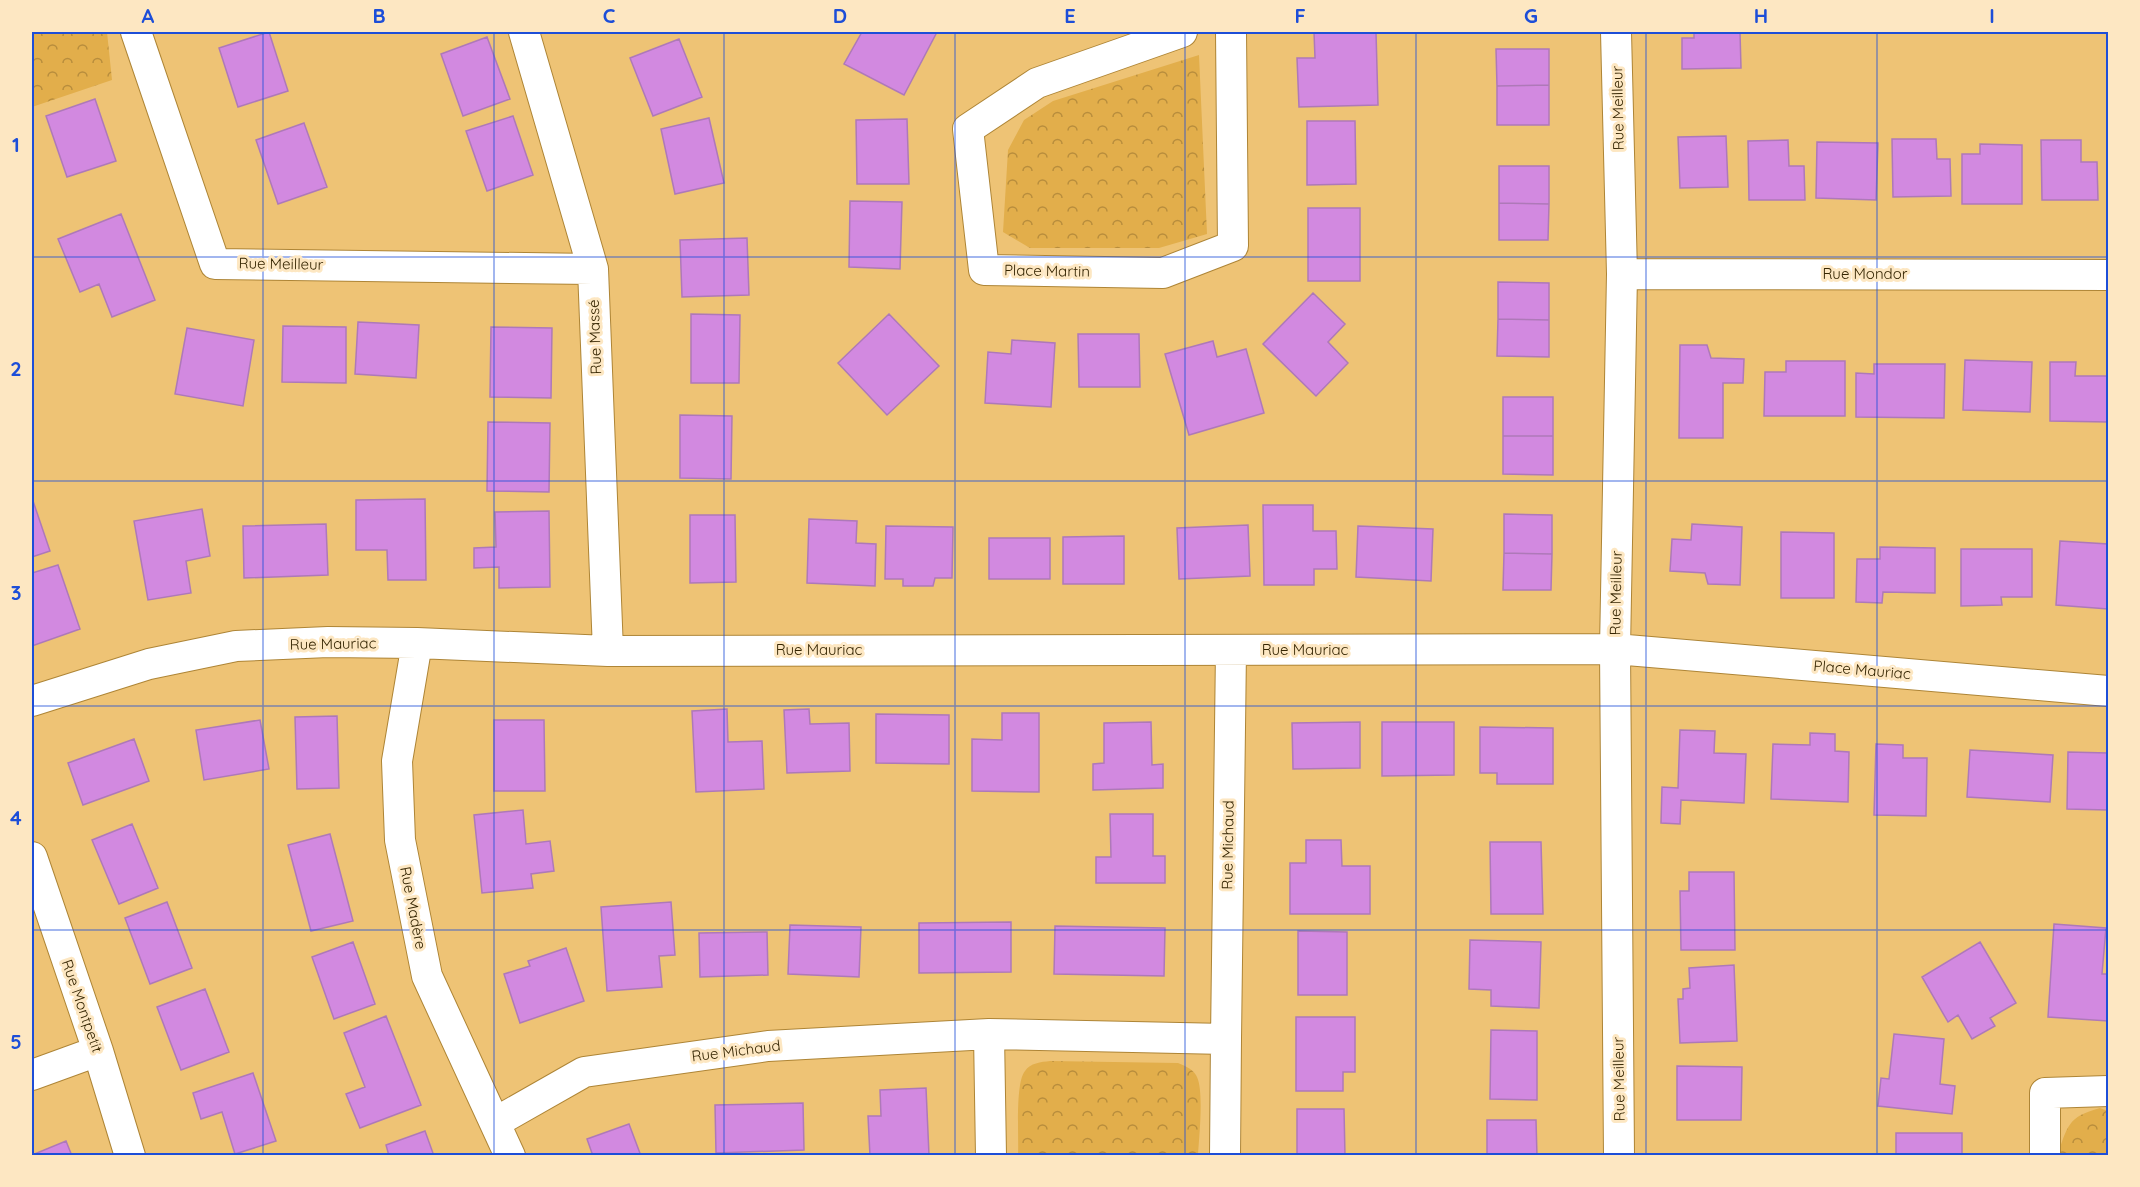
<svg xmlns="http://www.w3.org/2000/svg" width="2140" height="1187" font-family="Quicksand,sans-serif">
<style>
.forest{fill:url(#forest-crowns)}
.building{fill:#d289e0;stroke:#ae79b8;stroke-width:1.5}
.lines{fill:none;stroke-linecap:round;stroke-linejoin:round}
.minor-casing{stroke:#ae8536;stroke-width:32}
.minor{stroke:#fff;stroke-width:30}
.grid{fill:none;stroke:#1d4ed8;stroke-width:1.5;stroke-opacity:0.55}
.labels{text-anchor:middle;stroke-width:6;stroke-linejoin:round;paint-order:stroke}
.street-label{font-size:15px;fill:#352502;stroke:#fde7c2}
.neatline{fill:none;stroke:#1d4ed8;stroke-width:2}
.grid-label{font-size:20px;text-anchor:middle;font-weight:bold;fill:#1d4ed8}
</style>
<defs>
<pattern id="forest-crowns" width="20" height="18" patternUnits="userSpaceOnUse" patternTransform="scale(1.5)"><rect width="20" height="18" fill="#e2ae4b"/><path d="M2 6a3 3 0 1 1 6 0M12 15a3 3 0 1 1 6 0" fill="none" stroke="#b88d3c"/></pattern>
</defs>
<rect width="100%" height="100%" fill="#eec375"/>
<!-- forest -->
<path class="forest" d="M32 32H107L112 80 32 107Z
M1199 55 1207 234 1159 248H1030L1003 232 1008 150 1024 120 1053 101Z
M1050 1061 1178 1063C1186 1066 1194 1070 1197 1077 1204 1092 1199 1138 1198 1155H1018C1019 1137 1015 1083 1025 1071 1030 1063 1041 1062 1050 1061Z
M2100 1108 2108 1111V1155L2057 1156C2068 1126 2067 1117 2100 1108Z"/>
<!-- building -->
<path class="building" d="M269 32 288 91 238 107 219 48Z
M862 32H937L904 95 844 64Z
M1314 32H1376L1378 105 1299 107 1297 58H1315Z
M1694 32H1740L1741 68 1682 69V38H1694Z
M487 37 510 99 463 116 441 54Z
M679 39 702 97 653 116 630 58Z
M1496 49H1549V85L1497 86Z
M1549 85V125H1497V86Z
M95 99 116 161 67 177 46 116Z
M513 116 533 175 487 191 466 131Z
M709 118 724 183 675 194 661 129Z
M907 119 909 184H857L856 120Z
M1307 121H1355L1356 184 1307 185Z
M304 123 327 187 278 204 256 140Z
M1726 136 1728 187 1680 188 1678 137Z
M1892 139H1936L1937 159H1950L1951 196 1893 197Z
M1788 140 1789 166H1804L1805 200H1749L1748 141Z
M2041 140H2081V162H2097L2098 200H2042Z
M1817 142 1878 143 1876 200 1816 198Z
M1980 144 2022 145V204H1962V154H1980Z
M1499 166H1549V204L1499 203Z
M850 201 902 202 900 269 849 267Z
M1499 203 1549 204 1548 240H1499Z
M1308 208H1360V281H1308Z
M121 214 155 300 112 317 99 284 80 292 58 239Z
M747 238 749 295 682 297 680 240Z
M1498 282 1549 283V320L1498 319Z
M1313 293 1345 324 1328 342 1348 363 1316 396 1263 344Z
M691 314 740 315 739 383H691Z
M889 314 939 366 887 415 838 363Z
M1498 319 1549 320V357L1497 356Z
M358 322 419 325 416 378 355 374Z
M283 326 346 327V383L282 382Z
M491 327 552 328 551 398 490 397Z
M187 328 254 340 243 406 175 394Z
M1078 334H1139L1140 387H1079Z
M1012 340 1055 343 1051 407 985 403 988 352 1011 354Z
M1213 341 1217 357 1246 349 1264 413 1189 435 1165 354Z
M1680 345H1707L1711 358 1744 359 1743 383H1723V438H1679Z
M1965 360 2032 362 2030 412 1963 410Z
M1786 361H1845V416H1764L1765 372H1786Z
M2050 362H2076L2075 376H2108V422L2050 421Z
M1874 364H1945L1944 418 1856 417V373L1874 374Z
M1503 397H1553V436H1503Z
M680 415 732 416 731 479 680 478Z
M488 422 550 423 549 492 487 491Z
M1503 436H1553V475L1503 474Z
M32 498 50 551 32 557Z
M425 499 426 580H388L387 550H356V500Z
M1263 505H1313V531H1336L1337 569H1314V585H1264Z
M202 509 210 556 186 561 191 593 148 600 134 521Z
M549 511 550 587 499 588V567L474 568V548L496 547 495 512Z
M1504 514 1552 515V554L1504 553Z
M690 515H735L736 582 690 583Z
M809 519 857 521 856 543 876 544 875 586 807 583Z
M326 524 328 575 244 578 243 526Z
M1692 524 1742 527 1740 585 1708 584 1705 573 1670 571 1672 539 1691 540Z
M1248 525 1250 576 1179 579 1177 528Z
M886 526 953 527 952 578H935L933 586H903V579H885Z
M1358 526 1433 529 1431 581 1356 577Z
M1781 532 1834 533V598H1781Z
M1124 536V584H1063V537Z
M989 538H1050V579H989Z
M2060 541 2108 544V609L2056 605Z
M1880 547 1935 548V593L1883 592 1882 603 1856 602 1857 559H1880Z
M1961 549H2032V597H2001L2002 605 1961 606Z
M1504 553 1552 554 1551 590H1503Z
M58 565 80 629 32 646V573Z
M727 709 728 742 762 741 764 789 696 792 692 711Z
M809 709 810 724 849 723 850 771 787 773 784 710Z
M1002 713H1039V792L972 791V739L1002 740Z
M876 714 949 715V764L876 763Z
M337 716 339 788 297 789 295 717Z
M260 720 269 769 204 780 196 730Z
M494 720H544L545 791H494Z
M1151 722 1152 765 1163 764V788L1093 790V764L1104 763V723Z
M1360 722V768L1293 769 1292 723Z
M1382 722H1454V775L1382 776Z
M1480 727 1553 728V784H1497V773H1480Z
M1680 730 1715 731 1714 753 1746 754 1744 803 1681 800 1680 824 1661 823 1662 787 1678 788Z
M1810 733 1835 734V751L1849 752 1848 802 1771 799 1773 744 1810 745Z
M134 739 149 781 83 805 68 763Z
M1876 744 1903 745V758H1927L1926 816 1874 815Z
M1970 750 2053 755 2050 802 1967 797Z
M2068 752 2108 753V810L2067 809Z
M523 810 526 844 550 841 554 871 531 874 533 888 482 893 474 815Z
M1110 814H1153V856H1165V883H1096V857H1111Z
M132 824 158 888 119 904 92 840Z
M330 834 353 921 311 931 288 845Z
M1306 840H1341L1342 866H1370V914H1290V863H1306Z
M1490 842H1541L1543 914H1491Z
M1689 872H1734L1735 950H1681L1680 891H1689Z
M167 902 192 968 150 984 125 918Z
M671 902 675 955 659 956 662 987 607 991 601 907Z
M1011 922V972L919 973V923Z
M2054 924 2106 928 2102 974H2108V1021L2048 1017Z
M790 925 861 927 859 977 788 974Z
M1055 926 1165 928 1164 976 1054 974Z
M1298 931 1347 932V995H1298Z
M767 932 768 975 700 977 699 933Z
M1470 940 1541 942 1539 1008 1491 1006V990L1469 989Z
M353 942 375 1004 334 1019 312 957Z
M1980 942 2016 1003 1990 1018 1995 1026 1972 1039 1958 1015 1948 1022 1922 977Z
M566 948 584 1001 520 1023 504 974 530 966 528 961Z
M1734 965 1737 1041 1680 1043 1678 999H1683V989L1690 988 1689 968Z
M205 989 229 1052 181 1070 157 1007Z
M386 1016 421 1105 360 1128 346 1094 365 1087 344 1033Z
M1296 1017H1355V1072H1343V1091H1296Z
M1491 1030 1537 1031V1100L1490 1099Z
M1894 1034 1944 1039 1940 1084 1955 1086 1952 1114 1878 1106 1881 1078 1889 1079Z
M1677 1066 1742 1067 1741 1120H1677Z
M253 1073 276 1141 235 1154 222 1112 201 1119 193 1093Z
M926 1088 929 1155 870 1156 868 1116H881L880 1090Z
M803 1103 804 1150 716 1153 715 1105Z
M1297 1109H1344L1345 1156H1297Z
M1487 1120H1536L1537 1156H1487Z
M629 1124 641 1156H593L587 1139Z
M425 1131 434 1156H389L386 1145Z
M1896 1133H1962V1156H1896Z
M66 1141 72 1156H32V1155Z"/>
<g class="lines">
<defs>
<path id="minor" d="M136 32 215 264 593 269
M524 32 593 269 608 651
M1182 32 1037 83 968 129 984 270 1163 273 1233 246 1231 32
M1616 32 1622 274 1615 649 1619 1156
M1622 274 2108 275
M417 643 397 761 400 840 427 976 510 1156
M32 701 149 664 236 646 328 642 417 643 608 651 1615 649 2108 691
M32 857 98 1051 130 1156
M989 1034 991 1156
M1226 1039 1231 650
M32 1075 98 1051
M496 1122 584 1072 768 1046 989 1034 1226 1039 1225 1156
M2045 1156V1093L2108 1091"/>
</defs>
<!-- minor casing -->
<use href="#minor" class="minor-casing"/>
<!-- minor -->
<use href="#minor" class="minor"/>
</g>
<!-- grid -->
<path class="grid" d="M263 32V1156M494 32V1156M724 32V1156M955 32V1156M1185 32V1156M1416 32V1156M1646 32V1156M1877 32V1156M32 257H2108M32 481H2108M32 706H2108M32 930H2108"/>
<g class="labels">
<!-- street labels -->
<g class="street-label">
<text transform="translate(1618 108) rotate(-91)" y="5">Rue Meilleur</text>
<text transform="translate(281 264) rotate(1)" y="5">Rue Meilleur</text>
<text transform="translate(1047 271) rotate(1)" y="5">Place Martin</text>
<text x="1865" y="279">Rue Mondor</text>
<text transform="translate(595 337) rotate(-92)" y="5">Rue Massé</text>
<text transform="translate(1616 593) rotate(-89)" y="5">Rue Meilleur</text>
<text transform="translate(333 644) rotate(-1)" y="5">Rue Mauriac</text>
<text x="819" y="655">Rue Mauriac</text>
<text x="1305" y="655">Rue Mauriac</text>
<text transform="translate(1862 670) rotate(5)" y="5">Place Mauriac</text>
<text transform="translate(1228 845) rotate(-89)" y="5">Rue Michaud</text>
<text transform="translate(413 908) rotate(79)" y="5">Rue Madère</text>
<text transform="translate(82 1006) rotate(71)" y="5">Rue Montpetit</text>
<text transform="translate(736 1051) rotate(-7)" y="5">Rue Michaud</text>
<text transform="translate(1619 1079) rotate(-91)" y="5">Rue Meilleur</text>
</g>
</g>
<!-- border -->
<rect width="2140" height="1187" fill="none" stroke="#fde7c2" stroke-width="66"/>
<rect x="33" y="33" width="2074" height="1121" class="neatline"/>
<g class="grid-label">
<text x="148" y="23">A</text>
<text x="379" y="23">B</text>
<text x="609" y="23">C</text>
<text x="840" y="23">D</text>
<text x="1070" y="23">E</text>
<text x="1300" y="23">F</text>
<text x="1531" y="23">G</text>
<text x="1761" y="23">H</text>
<text x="1992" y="23">I</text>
<text x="16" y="152">1</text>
<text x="16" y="376">2</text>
<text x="16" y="600">3</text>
<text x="16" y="825">4</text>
<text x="16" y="1049">5</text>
</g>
</svg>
